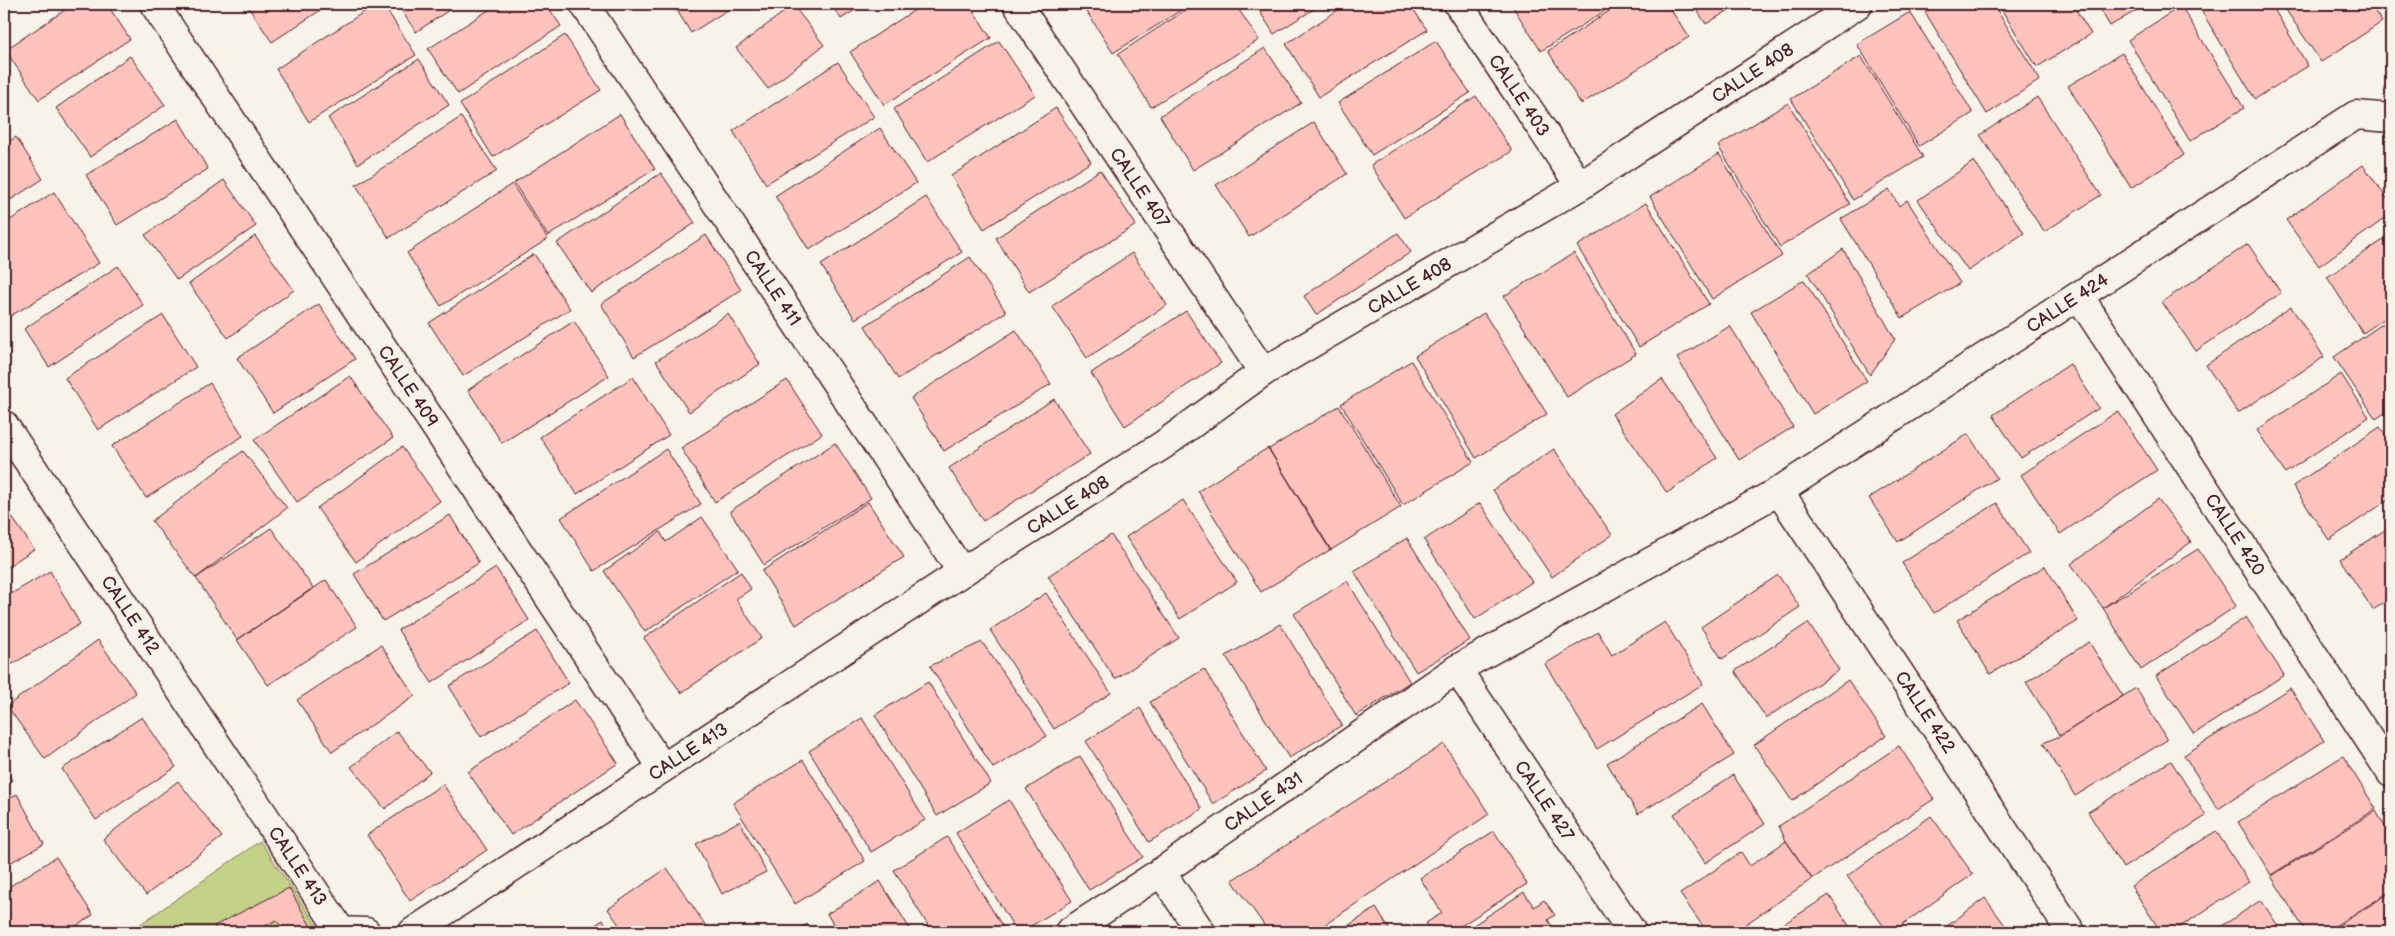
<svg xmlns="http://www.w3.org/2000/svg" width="2395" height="936" font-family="'Balsamiq Sans',sans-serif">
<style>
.green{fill:#c3d286;stroke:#867858}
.building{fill:#ffc2bc;stroke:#4a1f2b}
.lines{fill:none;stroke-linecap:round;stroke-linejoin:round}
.minor-casing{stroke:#4a1f2b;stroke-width:31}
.minor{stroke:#f7f3e8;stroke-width:28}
.labels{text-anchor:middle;stroke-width:4.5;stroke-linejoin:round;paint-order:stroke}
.street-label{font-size:18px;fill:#4a1f2b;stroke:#f7f3e8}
</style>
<rect width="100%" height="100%" fill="#f7f3e8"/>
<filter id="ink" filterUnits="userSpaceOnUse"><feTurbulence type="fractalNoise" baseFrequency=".02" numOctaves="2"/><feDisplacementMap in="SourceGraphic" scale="10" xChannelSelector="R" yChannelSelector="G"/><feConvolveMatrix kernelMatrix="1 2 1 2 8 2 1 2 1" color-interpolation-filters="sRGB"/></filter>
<g filter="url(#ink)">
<!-- green -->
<path class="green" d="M260 841 321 932H129Z"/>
<!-- building -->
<path class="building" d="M74 4H107L130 39 39 100 5 50Z
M246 4H330L272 42Z
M376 4H383L416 55 309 122 276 69Z
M397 4H458L416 32Z
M498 4H546L561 26 458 94 428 49Z
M673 4H737L691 33Z
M831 4H864L841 19Z
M924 4H969L991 38 884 105 850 52Z
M1082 4H1191L1113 53Z
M1195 4H1235L1259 40 1151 107 1118 54Z
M1255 4H1322L1274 34Z
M1347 4H1410L1427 30 1319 97 1286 44Z
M1511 4H1616L1541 51Z
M1620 4H1667L1689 37 1581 104 1548 51Z
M1693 4H1739L1706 24Z
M1938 4H1993L2040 80 1987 114 1925 12Z
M1998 4H2072L2091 34 2037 67Z
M2097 4H2147L2110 26Z
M2197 4H2271L2308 66 2255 99Z
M2282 4H2370L2382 22 2321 62Z
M793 5 824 45 768 89 736 48Z
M2181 6 2244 108 2190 141 2128 40Z
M1910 12 1973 113 1919 146 1857 44Z
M565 35 601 90 493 157 460 104Z
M999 41 1035 95 927 162 894 109Z
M1436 41 1470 93 1372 155 1338 103Z
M1265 48 1301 103 1193 170 1160 116Z
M2122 53 2184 155 2131 188 2068 86Z
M130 56 165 105 90 157 56 108Z
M1861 56 1923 157 1853 200 1791 99Z
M419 59 449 105 358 164 328 118Z
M838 62 874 117 766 184 733 131Z
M1476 96 1512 151 1404 218 1371 165Z
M2037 97 2101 195 2044 232 1980 135Z
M1788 103 1850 204 1780 247 1718 146Z
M1056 108 1091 162 984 229 951 176Z
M620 114 655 169 548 236 514 183Z
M461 117 497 171 389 238 356 185Z
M178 119 208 169 117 225 86 175Z
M1314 122 1347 174 1249 237 1216 185Z
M880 128 916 183 809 250 775 196Z
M16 137 43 179 4 204V145Z
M1719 154 1782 256 1712 299 1650 197Z
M1974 161 2024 233 1968 271 1918 200Z
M2363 165 2391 204V214L2319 266 2286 220Z
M1100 170 1136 225 1029 292 996 238Z
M661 173 695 223 591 293 557 243Z
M224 180 256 226 177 280 145 235Z
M512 184 548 239 441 306 407 253Z
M1889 189 1899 206 1907 200 1960 283 1902 318 1841 219Z
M54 192 99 263 7 318 4 313V224Z
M926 197 962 252 855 319 821 265Z
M1646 203 1709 304 1639 347 1577 246Z
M1398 233 1411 252 1316 315 1304 296Z
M706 235 741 290 634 357 601 304Z
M2391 235V314L2363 333 2327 277Z
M255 236 294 290 228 338 189 284Z
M2248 244 2281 293 2196 351 2162 302Z
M1843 249 1895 339 1870 375 1808 274Z
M1132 253 1167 305 1087 358 1052 306Z
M1574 253 1636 354 1567 397 1504 296Z
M534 254 570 309 463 376 429 323Z
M970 257 1006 312 898 379 865 326Z
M118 266 143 305 49 367 24 329Z
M1804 280 1867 381 1813 414 1751 312Z
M319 304 355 359 273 413 237 358Z
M2291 307 2324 357 2238 413 2206 365Z
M1186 311 1221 363 1125 426 1091 373Z
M1484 313 1547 414 1476 458 1415 356Z
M728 314 760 364 689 412 656 361Z
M163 315 196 367 98 430 65 378Z
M2391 318V409L2376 419 2334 357Z
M574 321 609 376 502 443 468 390Z
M1730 326 1793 427 1739 460 1677 358Z
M1016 330 1051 384 944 451 911 398Z
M1411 361 1473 462 1403 505 1341 404Z
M2070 364 2099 408 2021 458 1993 415Z
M2341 374 2369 417 2285 473 2257 430Z
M350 376 393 438 297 502 254 440Z
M633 377 669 435 577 494 540 437Z
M1662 379 1717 458 1667 493 1612 414Z
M787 380 822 434 715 502 681 448Z
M210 383 243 436 146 498 112 446Z
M1054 399 1090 454 983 521 949 468Z
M1339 406 1401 507 1331 550 1269 449Z
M2118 411 2157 470 2060 534 2021 475Z
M2380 427 2391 444V498L2329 540 2293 486Z
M1968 434 1997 478 1898 542 1869 498Z
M835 443 871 498 764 565 730 511Z
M402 447 440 501 356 562 317 508Z
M1268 448 1330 550 1261 592 1198 491Z
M666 449 701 504 594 571 561 518Z
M1554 449 1612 535 1552 577 1493 490Z
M243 451 287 508 196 578 152 521Z
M2158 499 2191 542 2103 608 2071 564Z
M1183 500 1237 582 1180 619 1126 537Z
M868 502 904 557 796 625 762 571Z
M1480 503 1532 582 1475 619 1424 540Z
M1997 503 2029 553 1934 613 1902 563Z
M5 507 34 549 4 569V508Z
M450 515 479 563 383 621 354 574Z
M702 517 738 569 645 632 604 571 660 532 666 542Z
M2391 526V598L2373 610 2340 559Z
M271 528 313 588 237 640 196 578Z
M1111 535 1179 638 1115 679 1048 576Z
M1407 538 1470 640 1416 672 1354 571Z
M2198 549 2236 606 2141 670 2103 608Z
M2045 566 2078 621 1990 674 1957 620Z
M496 568 529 620 432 683 398 630Z
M50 571 80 624 4 669V598Z
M741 572 751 589 736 599 762 638 681 693 644 638Z
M1778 575 1800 607 1722 659 1701 627Z
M326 580 357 627 268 685 237 640Z
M1347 581 1410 682 1356 716 1294 614Z
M1046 593 1111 693 1054 729 990 630Z
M2246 617 2284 675 2194 734 2156 676Z
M1665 622 1703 684 1597 749 1545 664 1598 632 1612 655Z
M1808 623 1839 670 1766 718 1735 671Z
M1280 624 1342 725 1289 758 1226 656Z
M537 631 569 683 481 737 449 686Z
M98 640 136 693 45 759 7 706Z
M982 642 1047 736 993 768 930 666Z
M2089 642 2123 696 2060 736 2026 682Z
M381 645 415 696 332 752 297 700Z
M1204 669 1266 771 1213 804 1150 702Z
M1848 680 1886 736 1792 801 1754 745Z
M928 682 991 783 937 816 875 715Z
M2136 688 2167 740 2075 796 2043 743 2060 736Z
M2290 688 2324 741 2218 809 2184 755Z
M575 700 618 763 511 835 468 772Z
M1702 704 1734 755 1638 814 1607 763Z
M1140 708 1202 809 1149 842 1086 741Z
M142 717 176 767 96 820 62 769Z
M862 718 925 820 871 852 809 751Z
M397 731 430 772 385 809 351 767Z
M1444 744 1489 814 1314 932H1269L1232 880Z
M1899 746 1934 799 1812 879 1786 841 1779 826Z
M1080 756 1143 857 1089 890 1026 789Z
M2343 756 2376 809 2271 875 2238 822Z
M803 760 865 861 795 904 733 803Z
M2171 761 2206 816 2123 868 2088 812Z
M4 769 12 780 4 787Z
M1733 775 1765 824 1705 863 1674 814Z
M178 781 222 837 146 895 103 839Z
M443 784 487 850 410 901 367 835Z
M17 794 44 844 4 866V802Z
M1009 800 1072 901 1021 932H1017L956 833Z
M2376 811 2391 837V891L2325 932H2306L2271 876Z
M1931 816 1973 874 1892 932H1888L1847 876Z
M740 821 766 872 722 894 696 844Z
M1494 831 1527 884 1451 932H1431L1426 923 1442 913 1420 878Z
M2216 831 2249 882 2172 932H2161L2131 886Z
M947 837 1006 932H932L894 870Z
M1786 841 1812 879 1734 932H1707L1680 894 1741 852 1750 866Z
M56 857 93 915 67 932H7L4 927V890Z
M667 868 710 932H624L608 909Z
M880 881 912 932H838L827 914Z
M289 888 314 932H286L276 920 254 932H218L214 926Z
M1524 892 1534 907 1544 900 1555 915 1548 920 1556 932H1463Z
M2391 892V932H2328Z
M1829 895 1853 932H1771Z
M1985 898 2010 932H1939Z
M2261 900 2282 932H2213Z
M1376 908 1391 932H1338Z
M603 920 611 932H584Z
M807 924 812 932H794Z"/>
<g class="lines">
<defs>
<g id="minor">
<path id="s1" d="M154 4 662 767"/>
<path id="s2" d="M584 4 962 572"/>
<path id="s3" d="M1017 4 1263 372"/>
<path id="s4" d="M1458 4 1580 186"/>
<path id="s5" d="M2079 296 2391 773"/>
<path id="s6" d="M4 425 341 931 366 932"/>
<path id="s7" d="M1779 491 2071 932"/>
<path id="s8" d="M1457 669 1632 932"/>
<path d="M1161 872 1201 932"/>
<path id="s9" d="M413 932 962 572 1163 445 1263 372 1580 186 1858 4"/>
<path id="s10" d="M1069 932 1161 872 1457 669 1779 491 2356 115 2391 118"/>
</g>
</defs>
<!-- minor casing -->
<use href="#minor" class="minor-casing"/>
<!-- minor -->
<use href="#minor" class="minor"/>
</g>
</g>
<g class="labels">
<!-- street labels -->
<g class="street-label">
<text dy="6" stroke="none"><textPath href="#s9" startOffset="1592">CALLE 408</textPath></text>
<text dy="6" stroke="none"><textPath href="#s4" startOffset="110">CALLE 403</textPath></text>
<text dy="6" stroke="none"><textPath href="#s3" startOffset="221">CALLE 407</textPath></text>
<text dy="6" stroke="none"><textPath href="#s9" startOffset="1188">CALLE 408</textPath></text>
<text dy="6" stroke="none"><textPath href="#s2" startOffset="341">CALLE 411</textPath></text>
<text dy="6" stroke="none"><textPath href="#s10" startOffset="1181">CALLE 424</textPath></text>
<text dy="6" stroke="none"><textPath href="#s1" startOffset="459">CALLE 409</textPath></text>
<text dy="6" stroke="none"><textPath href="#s9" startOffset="782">CALLE 408</textPath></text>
<text dy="6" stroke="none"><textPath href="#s5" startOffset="285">CALLE 420</textPath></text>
<text dy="6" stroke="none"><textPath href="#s6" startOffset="228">CALLE 412</textPath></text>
<text dy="6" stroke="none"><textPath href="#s7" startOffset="265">CALLE 422</textPath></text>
<text dy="6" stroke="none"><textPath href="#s9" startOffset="329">CALLE 413</textPath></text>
<text dy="6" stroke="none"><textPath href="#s8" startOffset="158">CALLE 427</textPath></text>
<text dy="6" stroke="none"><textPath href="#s10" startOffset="234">CALLE 431</textPath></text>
<text dy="6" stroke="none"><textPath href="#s6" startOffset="530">CALLE 413</textPath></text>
</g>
</g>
<!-- margin -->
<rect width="2395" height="936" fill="none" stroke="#f7f3e8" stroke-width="20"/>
<rect x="10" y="10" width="2375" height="916" fill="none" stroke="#4a1f2b" stroke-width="2" filter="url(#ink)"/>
</svg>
